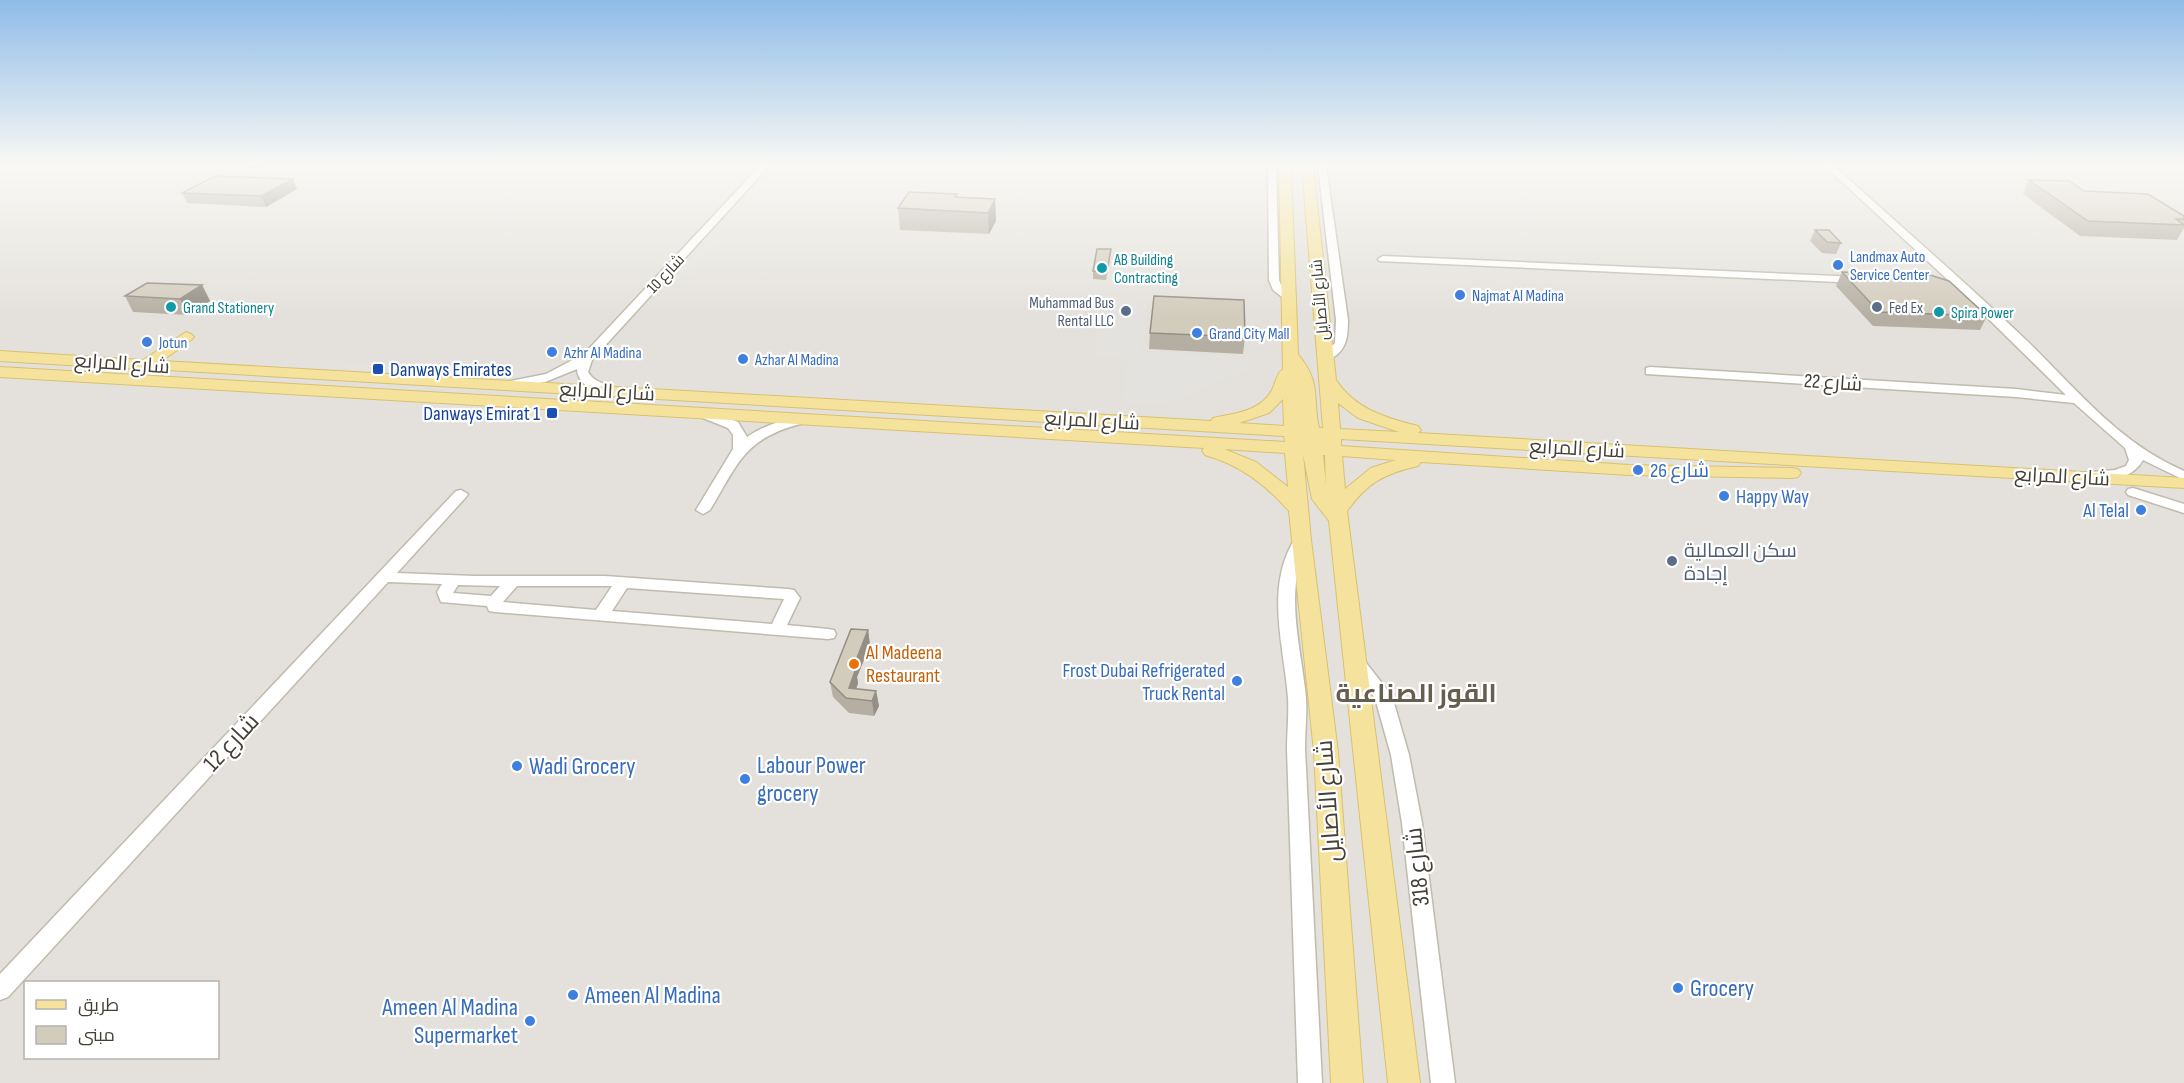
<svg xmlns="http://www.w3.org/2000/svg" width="2184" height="1083" font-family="'Sofia Sans Condensed',Cairo,sans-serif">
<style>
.industrial{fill:#e4e1dc;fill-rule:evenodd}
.parking{fill:#e3e2de}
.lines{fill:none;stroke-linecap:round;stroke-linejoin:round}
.minor-casing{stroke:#bfbbad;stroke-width:3}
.major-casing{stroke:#d8c16f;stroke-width:2}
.minor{fill:#fff;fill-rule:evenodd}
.major{fill:#f5e39d;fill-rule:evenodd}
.wall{fill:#b5afa3}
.shaded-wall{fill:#938f84}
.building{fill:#d2ccbd;stroke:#938f84;stroke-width:1.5}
.shop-dot{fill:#3f7fe0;stroke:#fff;stroke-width:2}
.culture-dot{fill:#0f9aa8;stroke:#fff;stroke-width:2}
.service-dot{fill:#5c6f8a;stroke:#fff;stroke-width:2}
.transit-dot{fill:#1a4fb4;stroke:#fff;stroke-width:2}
.food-dot{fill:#e8710a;stroke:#fff;stroke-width:2}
.labels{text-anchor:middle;stroke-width:4.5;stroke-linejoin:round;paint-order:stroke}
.far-shop-label{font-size:16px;fill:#366cbe;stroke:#fff;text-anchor:start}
.far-culture-label{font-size:16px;fill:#0d838f;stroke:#fff;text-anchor:start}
.far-street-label{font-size:16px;fill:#444037;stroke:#fff}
.far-service-label{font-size:16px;fill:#4e5e75;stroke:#fff;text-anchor:end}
.street-label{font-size:20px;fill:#444037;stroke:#fff}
.transit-label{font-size:20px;fill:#164399;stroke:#fff;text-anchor:start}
.shop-label{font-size:20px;fill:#366cbe;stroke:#fff;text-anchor:start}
.service-label{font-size:20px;fill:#4e5e75;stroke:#fff;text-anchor:start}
.food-label{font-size:20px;fill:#c56008;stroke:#fff;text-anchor:start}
.near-street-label{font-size:24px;fill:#444037;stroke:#fff}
.near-shop-label{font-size:24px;fill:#366cbe;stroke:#fff;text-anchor:start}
.district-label{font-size:26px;font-weight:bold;fill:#665e4f;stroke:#fff}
</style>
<rect width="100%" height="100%" fill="#f2efe7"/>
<!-- industrial -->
<path class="industrial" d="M0 166H2184V1083H0ZM26 982H218V1058H26Z"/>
<!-- parking -->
<path class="parking" d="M705 241H716L678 284 667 283Z
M1104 302 1148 304 1141 352 1248 357 1250 368 1167 404 1122 402 1127 358 1092 357Z
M288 359 537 372 529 380 277 366Z"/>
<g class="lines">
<defs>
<path id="minor" d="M760 166H769L592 360 588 372C596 385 609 383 619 391L617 394C602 397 578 387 577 369L545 382 505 388 503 385 505 382 546 374 584 354Z
M1268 166H1276L1279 280 1282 287 1295 300 1290 303 1273 290 1269 280Z
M1318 166H1326L1348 320C1348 339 1346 354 1325 361L1319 357 1335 343 1336 320Z
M1825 166H1834C1897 223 1962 279 2024 338 2075 387 2117 442 2184 471V480L2143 460C2133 478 2110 483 2091 478L2089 475 2091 472 2115 470 2126 466 2129 460 2125 448 2074 403 2016 397 1646 374V368L1650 367 2016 389 2066 395 1956 287 1927 285 1926 283 1931 280H1948Z
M1383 256 1859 277 1864 280 1859 283 1379 261 1378 259Z
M708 411 738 422 747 437C763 426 780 421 799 416L805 420 804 423C744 438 739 462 710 510L703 514 696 510 733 449V435L728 428 703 418 702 415 703 412Z
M2133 488 2184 504V513L2128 495 2126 492 2128 489Z
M461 490 468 494 466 497 397 573 474 576H605L788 589 794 590 800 598 787 625 828 629 834 630 836 634 834 638 828 639 495 612 489 611 487 606 441 602 437 592 442 584 388 582 8 997 0 1000V974L456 491ZM458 585 500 586 491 596 453 593ZM517 586H612L596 610 503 602ZM627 588 784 599 772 624 612 611Z
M1301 536 1308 540C1283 592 1301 644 1306 698 1307 715 1305 732 1305 749L1322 1083H1298L1287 749C1287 732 1289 715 1288 698 1284 645 1264 586 1296 537Z
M1357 657 1363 659 1392 696 1409 755 1422 823 1455 1083H1431L1402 823 1391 755 1375 698 1348 663 1351 659Z"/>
<path id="major" d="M1279 166H1291L1298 354C1322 384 1312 395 1319 428H1323L1302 166H1313L1336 380C1355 409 1386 418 1418 426L1421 430 1418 433 2184 478V488L1341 439V446L1629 465 1792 468 1798 469 1801 473 1798 477 1792 478 1629 475 1421 462 1418 466C1384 474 1368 482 1347 511L1420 1083H1388L1329 521 1312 499 1303 454 1311 540 1338 752 1363 1083H1331L1314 752 1289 511C1265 484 1240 465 1205 455L1202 451 1204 448 0 377V367L1285 442 1284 436 150 369 143 372 136 369 0 361V351L143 360 186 332 191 334 194 337 191 340 162 361 1211 421 1213 418C1235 413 1260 412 1272 390 1276 382 1276 374 1283 369ZM1283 399 1284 426 1239 423 1269 413ZM1338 403 1358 418 1399 432 1340 429ZM1224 449 1285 453 1288 487 1256 462ZM1323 455H1325L1326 486ZM1342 456 1396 460 1371 468 1345 489Z"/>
</defs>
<!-- minor casing -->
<use href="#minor" class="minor-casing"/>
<!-- major casing -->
<use href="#major" class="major-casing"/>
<!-- minor -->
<use href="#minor" class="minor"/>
<!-- major -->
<use href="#major" class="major"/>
</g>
<!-- wall -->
<path class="wall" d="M216 166H267L263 168Z
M808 166H855L853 167Z
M2029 180 2084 191 2184 216V228L2177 240 2080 236 2023 194Z
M297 189 266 207 187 203 182 193Z
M957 194 958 198 995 199 996 221 989 234 900 230 898 208Z
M1815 230 1841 243 1836 254 1822 253 1810 241Z
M1110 257 1106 280 1093 279V271Z
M1842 272 1987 316 1980 330 1873 326 1836 286Z
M202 285 210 301 188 315 133 312 125 296Z
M1150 333 1245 337 1243 354 1149 349Z
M868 630 870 645 857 677 858 683 856 689 876 691 879 706 874 716 849 713 833 697 830 682Z"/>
<!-- shaded-wall -->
<path class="shaded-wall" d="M293 179 297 189 266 207 261 196Z
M995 199 996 221 989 234 988 213Z
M202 285 210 301 188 315 180 299Z
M868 630 870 645 857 677 858 683 853 699 849 688 853 668Z
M876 691 879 706 874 716 872 701Z"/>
<!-- building -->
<path class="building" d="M215 176 293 179 261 196 182 193Z
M2029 180 2069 181 2084 191 2148 194 2184 216V219H2176L2184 225 2088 221Z
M909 192 957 194 955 197 995 199 988 213 898 208Z
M1815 230H1829L1841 243 1827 242Z
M1097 249H1111L1107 272 1093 271Z
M1842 272 1930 275 1949 281 1987 316 1879 312Z
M147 283 202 285 180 299 125 296Z
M1154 296 1244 300 1245 337 1150 333Z
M851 629 868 630 853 668H856L849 688 876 691 872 701 846 698 830 682Z"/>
<!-- sky -->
<linearGradient id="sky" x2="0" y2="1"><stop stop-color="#8fbce8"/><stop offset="0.52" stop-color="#f9f8f4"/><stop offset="1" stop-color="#f9f8f4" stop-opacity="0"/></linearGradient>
<rect width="2184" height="317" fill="url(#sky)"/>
<!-- markers -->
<g class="shop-dot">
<circle cx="1838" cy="265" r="6"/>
<circle cx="1460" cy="295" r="6"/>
<circle cx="1197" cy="333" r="6"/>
<circle cx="147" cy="342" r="6"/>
<circle cx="552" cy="352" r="6"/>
<circle cx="743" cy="359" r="6"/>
<circle cx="1638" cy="470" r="6"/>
<circle cx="1724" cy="496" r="6"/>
<circle cx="2141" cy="510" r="6"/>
<circle cx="1237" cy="681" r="6"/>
<circle cx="517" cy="766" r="6"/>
<circle cx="745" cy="779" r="6"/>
<circle cx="1678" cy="988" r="6"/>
<circle cx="573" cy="995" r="6"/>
<circle cx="530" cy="1021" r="6"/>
</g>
<g class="culture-dot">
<circle cx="1102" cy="268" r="6"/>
<circle cx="171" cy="307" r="6"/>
<circle cx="1939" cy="312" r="6"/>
</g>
<g class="service-dot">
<circle cx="1877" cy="307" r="6"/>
<circle cx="1126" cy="311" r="6"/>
<circle cx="1672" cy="561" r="6"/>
</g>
<g class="transit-dot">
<rect x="372" y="363" width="12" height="12" rx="3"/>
<rect x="546" y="407" width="12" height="12" rx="3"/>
</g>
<circle class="food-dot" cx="854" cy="664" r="6"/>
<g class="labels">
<!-- far-shop labels -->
<g class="far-shop-label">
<text x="1850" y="262">Landmax Auto<tspan x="1850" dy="18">Service Center</tspan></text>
<text x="1472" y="301">Najmat Al Madina</text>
<text x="1209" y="339">Grand City Mall</text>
<text x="159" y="348">Jotun</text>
<text x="564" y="358">Azhr Al Madina</text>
<text x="755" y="365">Azhar Al Madina</text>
</g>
<!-- far-culture labels -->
<g class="far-culture-label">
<text x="1114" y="265">AB Building<tspan x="1114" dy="18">Contracting</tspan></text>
<text x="183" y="313">Grand Stationery</text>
<text x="1951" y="318">Spira Power</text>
</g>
<!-- far-street labels -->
<g class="far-street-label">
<text transform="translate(665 273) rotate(-47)" y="6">شارع 10</text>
<text transform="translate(1319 300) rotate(-95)" y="6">شارع الأصايل</text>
</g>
<!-- far-service labels -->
<g class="far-service-label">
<text x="1114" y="308">Muhammad Bus<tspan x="1114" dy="18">Rental LLC</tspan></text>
<text x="1889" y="313" text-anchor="start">Fed Ex</text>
</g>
<!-- street labels -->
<g class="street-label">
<text transform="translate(122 363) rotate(4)" y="7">شارع المرابع</text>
<text transform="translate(1833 382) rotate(4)" y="7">شارع 22</text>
<text transform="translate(607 391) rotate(3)" y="7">شارع المرابع</text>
<text transform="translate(1092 420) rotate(3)" y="7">شارع المرابع</text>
<text transform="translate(1577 448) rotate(3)" y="7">شارع المرابع</text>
<text transform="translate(2062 476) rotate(3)" y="7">شارع المرابع</text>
</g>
<!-- transit labels -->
<g class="transit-label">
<text x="390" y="376">Danways Emirates</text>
<text x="540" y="420" text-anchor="end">Danways Emirat 1</text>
</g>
<!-- shop labels -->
<g class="shop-label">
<text x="1650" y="477">شارع 26</text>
<text x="1736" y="503">Happy Way</text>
<text x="2129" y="517" text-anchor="end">Al Telal</text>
<text x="1225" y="677" text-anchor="end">Frost Dubai Refrigerated<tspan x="1225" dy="23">Truck Rental</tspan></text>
</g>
<!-- service labels -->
<g class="service-label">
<text x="1684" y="557">سكن العمالية<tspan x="1684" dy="23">إجادة</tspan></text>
</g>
<!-- food labels -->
<g class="food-label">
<text x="866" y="659">Al Madeena<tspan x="866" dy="23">Restaurant</tspan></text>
</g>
<!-- near-street labels -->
<g class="near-street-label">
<text transform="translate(231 742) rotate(-47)" y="8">شارع 12</text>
<text transform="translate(1328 801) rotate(-94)" y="8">شارع الأصايل</text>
<text transform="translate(1417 867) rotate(-96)" y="8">شارع 318</text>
</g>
<!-- near-shop labels -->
<g class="near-shop-label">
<text x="757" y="773">Labour Power<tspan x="757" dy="28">grocery</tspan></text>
<text x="529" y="774">Wadi Grocery</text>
<text x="1690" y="996">Grocery</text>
<text x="585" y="1003">Ameen Al Madina</text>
<text x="518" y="1015" text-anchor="end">Ameen Al Madina<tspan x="518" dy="28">Supermarket</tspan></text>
</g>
<!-- district labels -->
<g class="district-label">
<text x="1416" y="702">القوز الصناعية</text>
</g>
</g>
<!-- legend -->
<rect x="24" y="981" width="195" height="78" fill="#ffffff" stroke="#b4b3af" stroke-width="1.5"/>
<rect x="36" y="1000" width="30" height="9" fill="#f5e39d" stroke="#b4b3af" stroke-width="1.5"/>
<text x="78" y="1011" font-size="18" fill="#444037">طريق</text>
<rect x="36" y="1026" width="30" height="18" fill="#d2ccbd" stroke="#b4b3af" stroke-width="1.5"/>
<text x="78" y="1041" font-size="18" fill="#444037">مبنى</text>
</svg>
